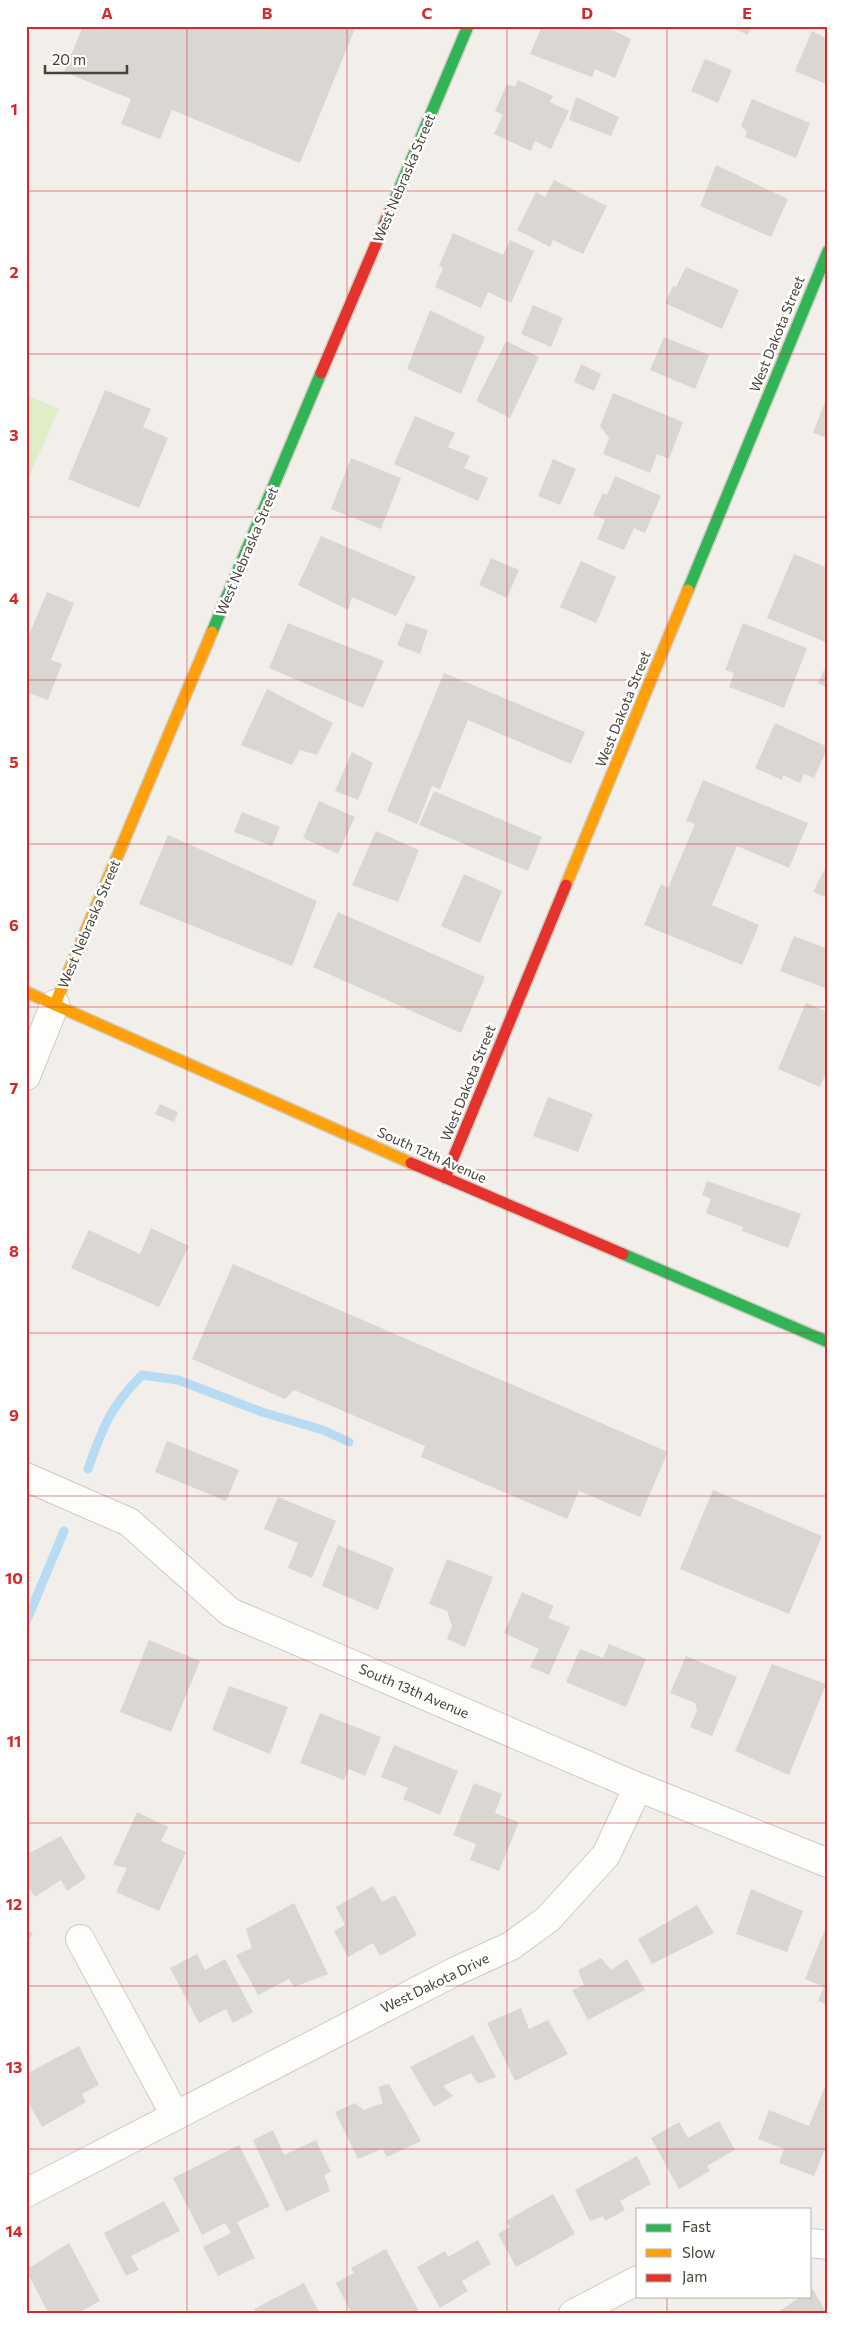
<svg xmlns="http://www.w3.org/2000/svg" width="854" height="2340" font-family="Commissioner,sans-serif">
<style>
.green{fill:#dfedc8}
.lines{fill:none;stroke-linecap:round;stroke-linejoin:round}
.stream{stroke:#b7dbf2;stroke-width:9}
.building{fill:#dad6d1}
.street-casing{stroke:#cecbc6;stroke-width:30}
.fast-casing{stroke:#d2ccc0;stroke-width:14}
.slow-casing{stroke:#d2ccc0;stroke-width:14}
.jam-casing{stroke:#d2ccc0;stroke-width:14}
.street{stroke:#fdfdfc;stroke-width:28}
.fast{stroke:#30b455;stroke-width:11}
.slow{stroke:#ff9f0a;stroke-width:11}
.jam{stroke:#e5322d;stroke-width:11}
.grid{fill:none;stroke:#d62828;stroke-width:1;stroke-opacity:0.55}
.labels{text-anchor:middle;stroke-width:5;stroke-linejoin:round;paint-order:stroke}
.street-label{font-size:14px;fill:#484135;stroke:#fff}
.neatline{fill:none;stroke:#d62828;stroke-width:2}
.grid-label{font-size:16px;text-anchor:middle;font-weight:bold;fill:#d62828}
</style>
<rect width="100%" height="100%" fill="#f2efea"/>
<!-- green -->
<path class="green" d="M26 395 59 409 28 479H26Z"/>
<g class="lines">
<!-- stream -->
<path class="stream" d="M88 1469C103 1427 110 1407 142 1375L178 1380 262 1412 323 1430 349 1442
M26 1622 64 1531"/>
</g>
<!-- building -->
<path class="building" d="M83 26H356L300 163 172 110 160 139 121 124 131 99 64 72Z
M542 26H604L631 39 615 78 595 69 592 77 530 54Z
M729 26H751L748 35Z
M812 31 828 39V85L795 71Z
M705 59 732 70 718 103 691 91Z
M518 80 553 96 550 102 569 111 551 149 535 141 531 151 494 134 503 115 495 111 507 84 515 87Z
M576 97 619 117 611 136 569 120Z
M752 99 810 123 796 158 745 137 747 131 741 126Z
M716 165 788 199 771 237 700 206Z
M554 180 607 206 583 254 553 240 550 247 517 230 536 192 545 197Z
M453 233 503 255 510 240 534 251 511 303 488 292 481 308 435 287 443 268 439 266Z
M686 267 739 290 722 329 665 303 673 286 676 287Z
M533 305 563 318 551 347 521 334Z
M430 310 485 337 461 394 407 369Z
M664 337 709 355 695 389 650 370Z
M506 341 539 357 510 418 476 401Z
M581 364 601 374 594 391 574 382Z
M105 390 151 409 143 427 168 438 139 508 68 479Z
M613 393 683 422 669 459 657 454 650 473 603 454 609 438 600 426Z
M828 394V438L813 433Z
M415 416 455 433 448 447 470 456 464 468 488 478 478 501 394 464Z
M351 458 401 478 381 529 331 509Z
M553 459 576 469 560 505 538 496Z
M615 476 661 496 645 533 634 528 624 550 597 539 605 520 593 515 603 493 607 495Z
M321 536 416 577 396 616 352 597 348 610 298 585Z
M794 554 828 568V643L767 618Z
M491 558 519 570 507 598 479 585Z
M581 561 616 577 596 623 560 607Z
M47 592 74 603 51 660 62 664 48 700 26 692V642Z
M288 623 384 661 363 708 269 668Z
M406 623 428 630 420 654 397 645Z
M743 623 807 648 784 708 729 687 734 673 725 670Z
M828 661V688L818 683Z
M444 673 585 732 571 764 468 720 440 789 432 786 417 824 387 811Z
M267 689 333 723 317 755 300 750 292 765 241 745Z
M775 723 828 747 814 778 804 774 800 783 783 775 782 780 755 768Z
M352 752 373 763 358 800 335 791Z
M703 780 808 823 789 868 737 846 712 905 759 925 742 965 644 925 661 884 668 888 695 824 686 821Z
M434 791 542 837 528 871 419 825Z
M319 801 355 817 338 854 303 838Z
M242 812 280 827 272 846 234 832Z
M376 831 419 850 398 902 352 885Z
M168 835 317 901 292 966 139 904Z
M828 862V898L813 892Z
M464 874 502 891 480 943 441 926Z
M338 912 485 977 461 1033 313 967Z
M794 936 828 949V989L780 971Z
M806 1003 828 1012V1068L820 1087 778 1069Z
M548 1097 593 1114 578 1152 533 1136Z
M160 1104 178 1112 174 1122 155 1114Z
M707 1181 801 1214 788 1248 742 1231 743 1227 706 1213 711 1199 702 1195Z
M151 1228 189 1246 159 1307 71 1268 89 1230 140 1254Z
M233 1264 668 1452 640 1517 579 1491 567 1519 421 1457 425 1446 294 1390 285 1399 192 1359Z
M167 1441 239 1470 226 1501 155 1472Z
M713 1490 822 1536 789 1614 680 1569Z
M278 1497 336 1521 312 1578 288 1568 298 1543 264 1529Z
M338 1545 394 1568 378 1610 322 1586Z
M447 1559 493 1577 465 1647 447 1639 452 1626 447 1611 429 1604Z
M522 1592 554 1606 548 1618 570 1627 549 1675 530 1667 539 1649 504 1633Z
M149 1640 200 1661 171 1732 120 1712Z
M609 1644 646 1659 626 1707 566 1682 580 1649 603 1658Z
M686 1656 737 1677 712 1736 690 1727 697 1710 695 1703 670 1693Z
M772 1664 826 1684 789 1775 735 1751Z
M229 1686 288 1707 270 1754 212 1730Z
M320 1713 381 1737 365 1776 349 1769 344 1780 300 1763Z
M394 1745 458 1771 440 1815 403 1799 408 1788 381 1777Z
M474 1783 502 1794 495 1813 519 1822 499 1871 470 1860 476 1844 453 1835Z
M137 1812 168 1827 161 1841 186 1852 159 1911 116 1892 127 1868 113 1865Z
M61 1836 86 1878 67 1891 61 1880 35 1897 26 1882V1855Z
M373 1886 382 1902 395 1895 417 1935 380 1956 373 1943 348 1957 334 1931 345 1925 336 1907Z
M751 1889 803 1911 787 1952 736 1934Z
M294 1903 328 1974 294 1987 289 1979 258 1995 236 1955 252 1948 246 1929Z
M697 1905 714 1933 652 1964 638 1939Z
M26 1929 33 1934 26 1943Z
M825 1929 828 1930V2005L818 2001 824 1987 805 1979Z
M197 1954 205 1970 225 1959 253 2012 233 2023 226 2009 199 2023 170 1968Z
M601 1958 611 1970 627 1959 645 1990 588 2020 572 1990 584 1985 578 1970Z
M521 2008 529 2029 548 2020 568 2054 515 2081 487 2023Z
M473 2035 496 2077 478 2084 471 2073 443 2086 453 2096 434 2107 410 2067Z
M79 2046 99 2085 82 2094 86 2102 42 2127 26 2098V2074Z
M828 2079V2142L814 2176 779 2163 784 2149 758 2139 769 2110 809 2126Z
M389 2084 421 2141 387 2157 382 2149 358 2159 335 2112 355 2103 364 2110 383 2103 378 2087Z
M719 2121 735 2150 707 2166 710 2171 679 2189 651 2138 679 2122 688 2138Z
M273 2130 284 2155 316 2140 331 2172 324 2175 330 2191 286 2212 253 2140Z
M239 2145 270 2206 237 2222 255 2258 218 2276 203 2247 231 2233 225 2223 202 2235 173 2178Z
M637 2156 651 2184 620 2201 625 2210 605 2221 603 2216 590 2221 575 2190Z
M553 2194 575 2234 516 2267 498 2234 510 2227 506 2221Z
M164 2201 180 2231 131 2256 139 2270 126 2276 104 2233Z
M478 2240 491 2264 462 2281 468 2291 440 2308 417 2267 445 2251 448 2257Z
M69 2243 100 2301 77 2314H49L26 2270Z
M386 2249 418 2310 411 2314H352L336 2283 354 2273 351 2268Z
M304 2283 320 2314H257L254 2309Z
M813 2289 827 2314H775L802 2296H810V2291Z"/>
<g class="lines">
<defs>
<path id="street" d="M26 1076 55 1004
M26 1477 129 1522 230 1612 638 1787 828 1863
M80 1939 175 2115
M26 2193 454 1972 511 1946 548 1919 606 1855 638 1787
M810 2243 828 2245
M573 2314 638 2280"/>
<path id="fast" d="M395 199 468 26
M688 590 828 251
M212 632 321 373
M623 1254 828 1342"/>
<path id="slow" d="M566 885 688 590
M26 992 411 1163
M55 1004 212 632"/>
<path id="jam" d="M321 373 395 199
M411 1163 623 1254
M445 1178 566 885"/>
</defs>
<!-- street casing -->
<use href="#street" class="street-casing"/>
<!-- fast casing -->
<use href="#fast" class="fast-casing"/>
<!-- slow casing -->
<use href="#slow" class="slow-casing"/>
<!-- jam casing -->
<use href="#jam" class="jam-casing"/>
<!-- street -->
<use href="#street" class="street"/>
<!-- fast -->
<use href="#fast" class="fast"/>
<!-- slow -->
<use href="#slow" class="slow"/>
<!-- jam -->
<use href="#jam" class="jam"/>
</g>
<!-- grid -->
<path class="grid" d="M187 26V2314M347 26V2314M507 26V2314M667 26V2209M26 191H828M26 354H828M26 517H828M26 680H828M26 844H828M26 1007H828M26 1170H828M26 1333H828M26 1496H828M26 1660H828M26 1823H828M26 1986H828M26 2149H828M667 2296V2314"/>
<g class="labels">
<!-- street labels -->
<g class="street-label">
<text transform="translate(404 178) rotate(-67)" y="5">West Nebraska Street</text>
<text transform="translate(777 334) rotate(-68)" y="5">West Dakota Street</text>
<text transform="translate(247 551) rotate(-67)" y="5">West Nebraska Street</text>
<text transform="translate(623 709) rotate(-68)" y="5">West Dakota Street</text>
<text transform="translate(89 924) rotate(-67)" y="5">West Nebraska Street</text>
<text transform="translate(468 1083) rotate(-68)" y="5">West Dakota Street</text>
<text transform="translate(432 1155) rotate(24)" y="5">South 12th Avenue</text>
<text transform="translate(414 1691) rotate(23)" y="5">South 13th Avenue</text>
<text transform="translate(435 1983) rotate(-26)" y="5">West Dakota Drive</text>
</g>
</g>
<!-- border -->
<rect width="854" height="2340" fill="none" stroke="#ffffff" stroke-width="55"/>
<!-- legend -->
<rect x="636" y="2208" width="175" height="90" fill="#ffffff" stroke="#b6b3ae"/>
<rect x="646" y="2224" width="25" height="8" fill="#30b455" stroke="#b6b3ae"/>
<text x="682" y="2232" font-size="15" fill="#484135">Fast</text>
<rect x="646" y="2249" width="25" height="8" fill="#ff9f0a" stroke="#b6b3ae"/>
<text x="682" y="2258" font-size="15" fill="#484135">Slow</text>
<rect x="646" y="2274" width="25" height="8" fill="#e5322d" stroke="#b6b3ae"/>
<text x="682" y="2282" font-size="15" fill="#484135">Jam</text>
<!-- scale -->
<path d="M45 65v8h82v-8" fill="none" stroke="#484135" stroke-width="2.5"/>
<text x="52" y="65" font-size="15" fill="#484135" stroke="#ffffff" stroke-width="4" paint-order="stroke">20 m</text>
<rect x="28" y="28" width="798" height="2284" class="neatline"/>
<g class="grid-label">
<text x="107" y="19">A</text>
<text x="267" y="19">B</text>
<text x="427" y="19">C</text>
<text x="587" y="19">D</text>
<text x="747" y="19">E</text>
<text x="14" y="115">1</text>
<text x="14" y="278">2</text>
<text x="14" y="441">3</text>
<text x="14" y="604">4</text>
<text x="14" y="768">5</text>
<text x="14" y="931">6</text>
<text x="14" y="1094">7</text>
<text x="14" y="1257">8</text>
<text x="14" y="1421">9</text>
<text x="14" y="1584">10</text>
<text x="14" y="1747">11</text>
<text x="14" y="1910">12</text>
<text x="14" y="2073">13</text>
<text x="14" y="2237">14</text>
</g>
</svg>
